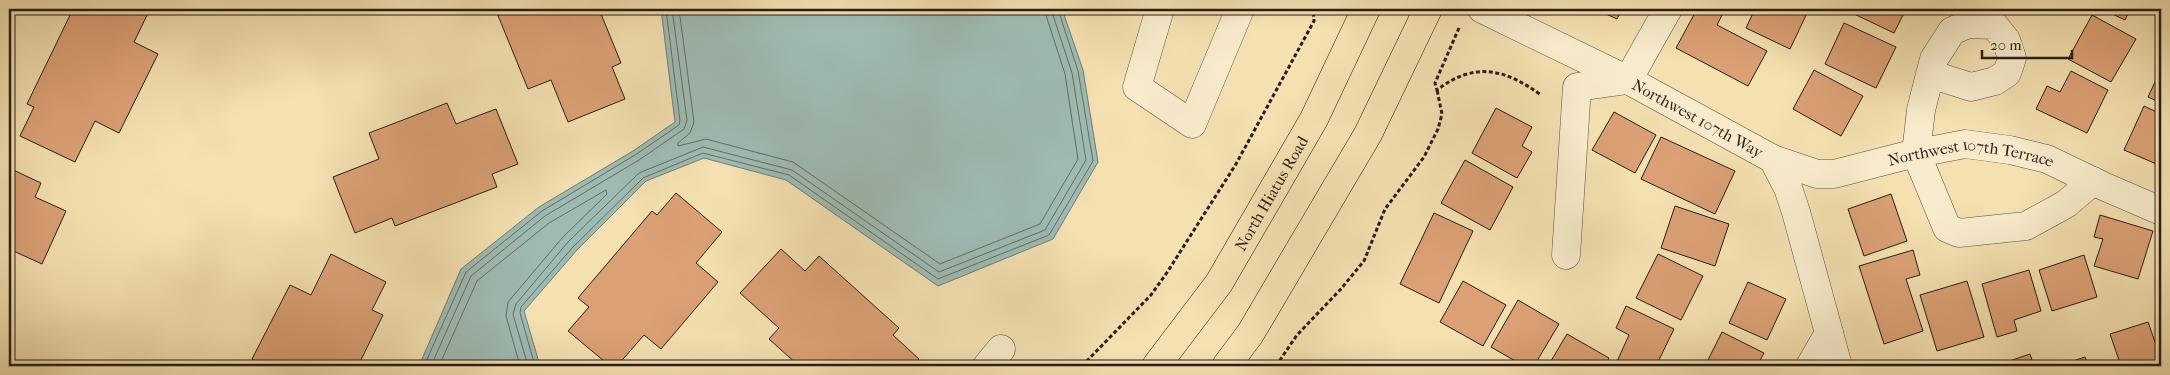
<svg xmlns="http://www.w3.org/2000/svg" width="2170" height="375" font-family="'IM FELL French Canon',serif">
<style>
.water{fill:#9ebbb3;stroke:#6f7c75}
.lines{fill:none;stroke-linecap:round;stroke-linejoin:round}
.shore{stroke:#646c65;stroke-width:1}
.building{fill:#dba075;stroke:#291d17}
.minor-casing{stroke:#5c4e3e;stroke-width:29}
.major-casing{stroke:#291d17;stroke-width:29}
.path{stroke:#291d17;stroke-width:3;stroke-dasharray:4 2.5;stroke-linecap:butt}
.minor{stroke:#f8ebcc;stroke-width:28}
.major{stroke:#f4e0b1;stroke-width:28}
.labels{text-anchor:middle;stroke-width:5;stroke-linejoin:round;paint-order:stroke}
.street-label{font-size:16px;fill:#291d17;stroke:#f8ebcc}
</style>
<rect width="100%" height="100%" fill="#f4e0b1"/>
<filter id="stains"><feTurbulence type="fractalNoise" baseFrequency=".004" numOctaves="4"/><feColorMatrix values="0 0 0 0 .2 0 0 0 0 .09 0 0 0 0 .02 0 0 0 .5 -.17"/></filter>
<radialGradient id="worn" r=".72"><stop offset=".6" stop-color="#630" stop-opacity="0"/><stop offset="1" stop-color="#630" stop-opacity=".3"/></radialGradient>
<!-- water -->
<path class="water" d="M661 9H1062L1083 70 1098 162 1053 239 938 286 786 180 704 158 646 181 577 250 524 311 540 366H419L461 269 539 207 633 151 675 122Z"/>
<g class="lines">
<!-- shore -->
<path class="shore" d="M679 9 694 122 690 133 678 143V146L706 139 793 162 940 264 1040 224 1078 159 1065 74 1044 9
M424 366 466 272 542 211 635 155 679 125 680 121 666 9
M431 366 471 276 545 216 639 160 684 129 687 120 672 9
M439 366 477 281 549 223 606 190 607 194 563 237 508 302 506 316 520 366
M528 366 513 314 516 304 568 242 639 173 703 147 792 170 939 272 1045 230 1086 160 1072 73 1051 9
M535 366 520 313 521 307 573 247 643 178 703 153 789 175 938 279 1049 235 1093 161 1078 71 1058 9"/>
</g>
<!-- building -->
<path class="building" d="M73 9H150L134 42 158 54 119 133 95 121 75 162 20 136 34 107 27 104Z
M507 9H599L621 63 612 67 625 99 568 122 551 80 528 89 497 13Z
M1595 9H1622L1617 19Z
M1697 9H1719L1724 11 1717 25 1767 51 1748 86 1676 48Z
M1755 9H1809L1790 49 1746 28Z
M1854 9H1906L1894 33 1852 13Z
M2102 9H2130L2125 20Z
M2092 15 2136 39 2111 82 2068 59Z
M1844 23 1896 47 1876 88 1825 64Z
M2161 69V103L2148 97Z
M1814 70 1863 96 1841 136 1793 109Z
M2071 71 2108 90 2087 133 2036 109 2047 86 2060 92Z
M447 103 456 124 496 109 518 164 492 174 497 187 395 226 392 218 355 233 333 177 379 159 369 133Z
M2144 106 2161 114V166L2124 150Z
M1496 108 1532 127 1522 146 1532 152 1517 178 1472 153Z
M1614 112 1656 135 1635 173 1592 150Z
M1661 137 1735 171 1715 214 1641 179Z
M1465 160 1513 187 1490 230 1441 203Z
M9 168 41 183 35 197 66 211 42 264 9 249Z
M676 193 722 232 696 263 718 282 661 349 644 335 617 366H610L568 331 589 307 578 298 652 211 657 215Z
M1891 194 1907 241 1864 256 1848 209Z
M1675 206 1729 224 1715 266 1661 248Z
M1434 213 1473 231 1439 303 1400 284Z
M2100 215 2153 231 2138 279 2094 266 2103 239 2094 237Z
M781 249 805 271 819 256 899 328 893 335 919 359 912 366H799L769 339 779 328 740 293Z
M1913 250 1920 275 1906 279 1923 331 1884 344 1859 266Z
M331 254 386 282 372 310 383 315 358 366H265L252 359 290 285 311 295Z
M1658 254 1703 276 1681 320 1636 298Z
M2084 255 2097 297 2052 311 2039 270Z
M2029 270 2041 311 2014 320 2017 331 1997 337 1982 284Z
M1463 281 1506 305 1483 346 1440 322Z
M1967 281 1984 337 1937 351 1920 295Z
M1748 282 1786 299 1767 340 1729 323Z
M1518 300 1559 324 1534 366H1524L1491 347Z
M1626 306 1674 329 1656 366H1615L1629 335 1616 328Z
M2148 322 2161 359V366H2121L2110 334Z
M1722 332 1764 353 1757 366H1705Z
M1567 334 1609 358 1605 366H1548Z
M2030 354 2034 366H1995Z
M2085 357 2089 366H2058Z"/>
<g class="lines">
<defs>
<g id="minor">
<path d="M1160 9 1137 87 1192 124 1240 9"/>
<path id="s1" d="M1482 9 1628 80 1773 159 1788 188 1796 212 1838 366"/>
<path d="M1930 74 1971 87 1995 81 2007 73 2012 58 2006 40 1994 25 1968 24 1952 31 1934 59 1921 110 1916 153 1947 228 1959 233 2026 226 2066 204 2093 181"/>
<path id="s2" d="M1773 159 1817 174H1834L1908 155 1965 144 2010 150 2047 159 2103 186 2161 211"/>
<path d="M1566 255 1577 87 1628 80 1668 9"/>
<path d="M987 366 1001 349"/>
<path d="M1810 366 1829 333"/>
</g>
<g id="major">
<path id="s3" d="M1156 366 1219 283 1314 119 1366 9"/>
<path d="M1226 366 1250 334 1368 134 1428 9"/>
</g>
</defs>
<!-- minor casing -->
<use href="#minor" class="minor-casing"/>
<!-- major casing -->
<use href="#major" class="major-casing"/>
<!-- path -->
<path class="path" d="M1459 28 1435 83 1437 90C1475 61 1505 69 1541 95
M1082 366 1151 295 1168 271 1236 164 1314 21 1313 9
M1276 366 1297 335 1340 290 1364 261 1385 209 1424 157 1438 129 1442 114 1437 90"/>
<!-- minor -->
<use href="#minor" class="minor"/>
<!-- major -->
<use href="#major" class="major"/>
</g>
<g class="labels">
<!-- street labels -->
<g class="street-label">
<text dy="6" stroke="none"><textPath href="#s1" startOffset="242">Northwest 107th Way</textPath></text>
<text dy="6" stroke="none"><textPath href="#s2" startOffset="204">Northwest 107th Terrace</textPath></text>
<text dy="6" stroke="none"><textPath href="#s3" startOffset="208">North Hiatus Road</textPath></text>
</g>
</g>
<!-- margin -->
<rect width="2170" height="375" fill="none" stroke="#f4e0b1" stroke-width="30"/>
<rect x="10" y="10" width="2150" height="355" fill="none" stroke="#291d17" stroke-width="2.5"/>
<rect x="15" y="15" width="2140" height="345" fill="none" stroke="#291d17"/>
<!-- scale -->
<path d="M1982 50v8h90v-8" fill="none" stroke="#291d17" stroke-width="2.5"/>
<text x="1990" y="50" font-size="15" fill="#291d17" stroke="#f8ebcc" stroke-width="4" paint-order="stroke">20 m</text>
<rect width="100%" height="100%" filter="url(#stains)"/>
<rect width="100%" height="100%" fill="url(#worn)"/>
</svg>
